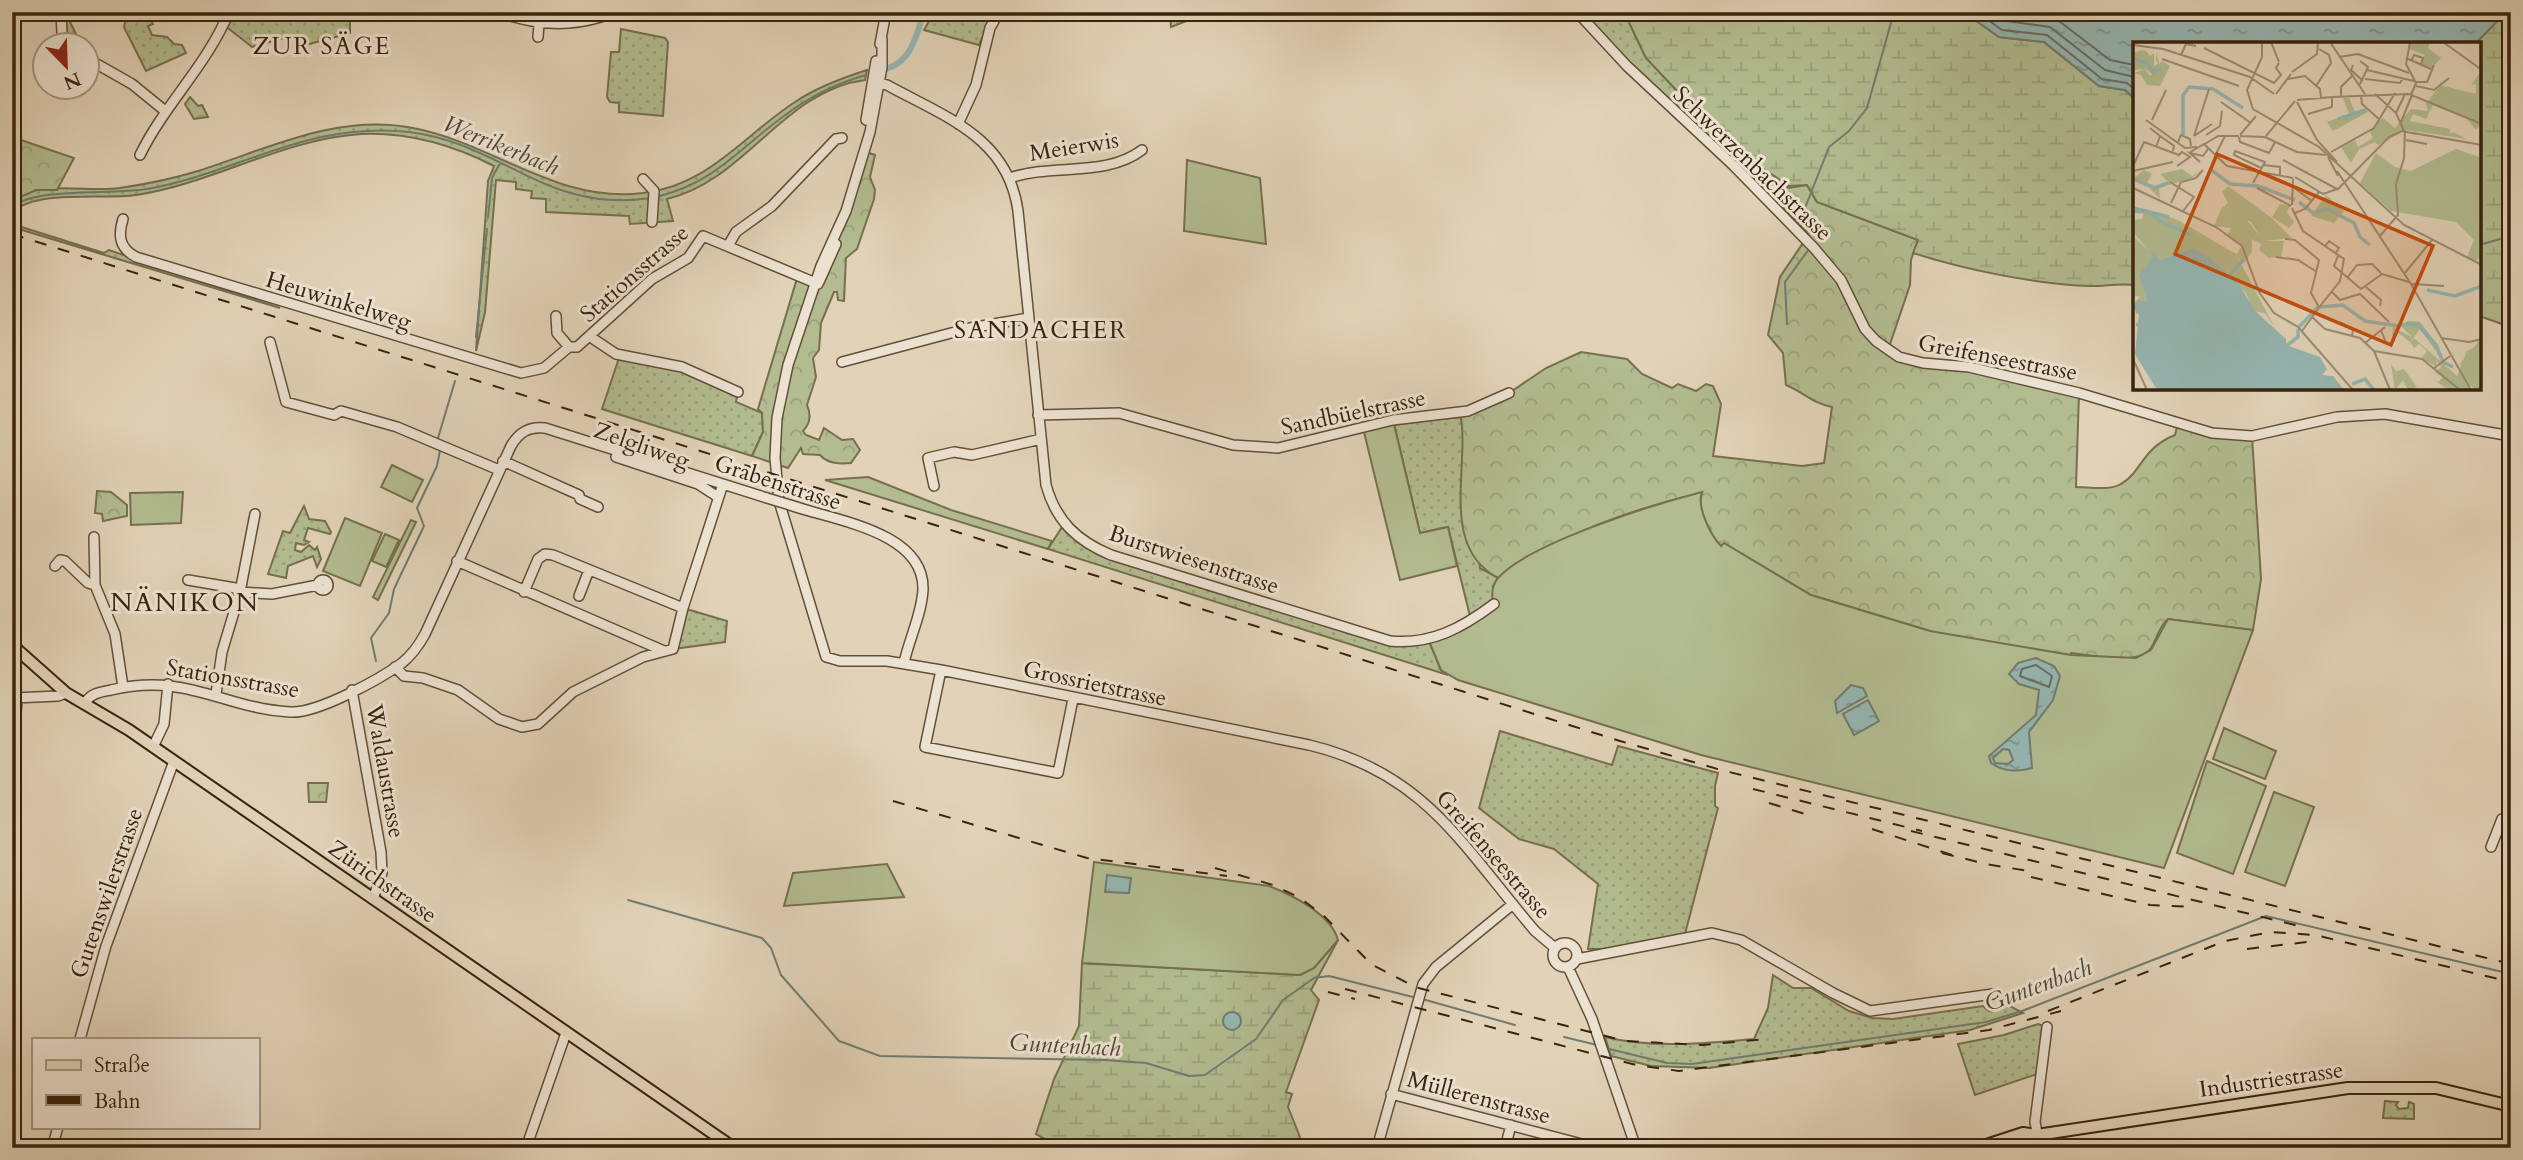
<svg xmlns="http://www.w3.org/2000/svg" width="2523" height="1160" font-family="Cardo,serif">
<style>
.grass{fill:url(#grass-dots);stroke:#76704e;stroke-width:2}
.forest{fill:url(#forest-crowns);stroke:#76704e;stroke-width:2}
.wetland{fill:url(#wetland-marsh);stroke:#76704e;stroke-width:2}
.garden{fill:#b2bc90;stroke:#76704e;stroke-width:2}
.water{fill:url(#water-ripples);stroke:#707c71;stroke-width:2;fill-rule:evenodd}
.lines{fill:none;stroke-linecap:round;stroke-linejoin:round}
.shore{stroke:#676d60;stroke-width:2}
.stream{stroke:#707c71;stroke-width:2}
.canal{stroke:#95b7b3;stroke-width:6}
.minor-casing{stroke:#634f38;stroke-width:12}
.major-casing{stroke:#39230d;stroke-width:14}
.minor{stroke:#ece2d1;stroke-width:9}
.major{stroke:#e2d3b8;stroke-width:10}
.rail{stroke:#39230d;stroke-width:2;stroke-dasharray:12 12;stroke-linecap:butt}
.minor-bridge-casing{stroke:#634f38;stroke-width:12;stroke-linecap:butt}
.minor-bridge{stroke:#ece2d1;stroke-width:9}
.labels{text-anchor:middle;stroke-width:6;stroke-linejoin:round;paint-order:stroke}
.street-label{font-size:23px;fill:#39230d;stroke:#ece2d1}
.neighbourhood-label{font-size:24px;letter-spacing:2px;fill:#39230d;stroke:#ece2d1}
.water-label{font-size:24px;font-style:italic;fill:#504836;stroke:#ece2d1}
.quarter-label{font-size:26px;letter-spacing:2px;fill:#39230d;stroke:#ece2d1}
.inset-river{fill:none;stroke:#95b7b3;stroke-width:3.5}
.inset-road{fill:none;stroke:#9e8d74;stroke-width:2}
.view{fill:#c54e0c;fill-opacity:0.15;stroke:#c54e0c;stroke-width:3.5}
.inset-edge{fill:none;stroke:#39230d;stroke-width:3.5}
</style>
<defs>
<pattern id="grass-dots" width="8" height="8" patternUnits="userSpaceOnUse" patternTransform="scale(1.75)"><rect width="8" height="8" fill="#b2bc90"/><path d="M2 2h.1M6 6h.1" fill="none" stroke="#9aa17b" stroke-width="1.8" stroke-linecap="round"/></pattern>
<pattern id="forest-crowns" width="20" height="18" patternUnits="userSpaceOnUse" patternTransform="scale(1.75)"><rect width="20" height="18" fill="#b2bc90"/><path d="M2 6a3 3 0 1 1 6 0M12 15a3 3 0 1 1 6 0" fill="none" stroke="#9aa17b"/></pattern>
<pattern id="wetland-marsh" width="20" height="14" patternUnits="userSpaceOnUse" patternTransform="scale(1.75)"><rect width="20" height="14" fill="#b2bc90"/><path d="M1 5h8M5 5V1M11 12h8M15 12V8" fill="none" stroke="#9aa17b"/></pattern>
<pattern id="water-ripples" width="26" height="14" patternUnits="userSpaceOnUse" patternTransform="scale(1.75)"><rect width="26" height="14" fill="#95b7b3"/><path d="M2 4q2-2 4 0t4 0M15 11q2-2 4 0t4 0" fill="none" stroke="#7b9490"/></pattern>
</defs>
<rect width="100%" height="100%" fill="#e2d3b8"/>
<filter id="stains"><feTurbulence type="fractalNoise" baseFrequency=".00286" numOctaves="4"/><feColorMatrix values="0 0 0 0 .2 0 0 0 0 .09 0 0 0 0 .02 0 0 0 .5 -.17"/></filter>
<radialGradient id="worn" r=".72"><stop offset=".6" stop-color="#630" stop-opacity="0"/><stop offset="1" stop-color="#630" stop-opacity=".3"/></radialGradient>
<!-- grass -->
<path class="grass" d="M63 12H93L70 22 76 34 72 41 67 33Z
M119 12H147L153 24 148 26 152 35 167 37 174 44 182 45 186 53 146 71 124 27 126 17Z
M229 12H350V33L298 47 294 35 252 47 224 25Z
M934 12H994L979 45 924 30Z
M1577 12H1624L1646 58 1679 93 1721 127 1761 167 1789 186 1768 191 1809 234 1806 239Z
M621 29 665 38 668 42 663 116 619 112V103L610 102 607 97 611 52H619Z
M867 70 865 80C784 90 745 181 667 199L673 221 630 224 629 216 546 212V199L531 198 532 191 516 189V182L496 180 485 312 476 351 488 181 494 166C453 145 409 132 361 134 283 139 214 183 136 195 102 200 35 189 12 213V201C41 179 86 193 120 188 147 184 172 179 198 171 267 149 337 113 413 128 493 143 558 204 643 193 708 186 744 135 795 102 817 87 842 78 867 70Z
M12 224 104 253 109 250 280 308 12 227Z
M620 355 657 360 738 392 736 402 762 413 763 432 752 456 602 409Z
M1461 417 1480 568 1498 578 1493 586 1494 604 1471 620 1448 527 1420 533 1394 424Z
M304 506 309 519 325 521 331 532 330 534 308 528 304 540 309 542 304 545 296 543 295 550 301 552 309 545 315 550 317 547 321 559 317 567 313 556 288 566 286 578 268 574 283 531 290 533Z
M1064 524 1089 544 1374 638 1429 641 1441 670 1448 675 1048 549Z
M683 608 727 621 725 642 673 649Z
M1500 731 1612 765 1618 746 1718 773 1715 786V806L1718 808 1685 934 1618 949H1588L1598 884 1554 849 1519 839 1479 808Z
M1773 975 1793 988H1811L1849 1011 1872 1018 1893 1019 1983 1006 1989 1011 2006 1004 2023 1013 1970 1030 1709 1068 1651 1066 1611 1056 1605 1037C1654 1049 1705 1043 1754 1039L1768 1008Z
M2038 1024 2043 1026 2037 1074 1975 1095 1958 1044 2004 1035Z
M2385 1101 2398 1102 2396 1105 2399 1109 2408 1108 2409 1102 2414 1104V1119L2383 1118Z"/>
<!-- forest -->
<path class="forest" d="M1170 12H1201L1204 14 1171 27Z
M190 97 198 106 202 105 208 117 194 119 185 104Z
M12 137 74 158 57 190H36L12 201Z
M863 151 875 155 870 177 875 190 874 199 857 249 846 258 844 301 838 300 837 292H834L821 323 819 350 813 358 816 377 807 405C811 414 811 423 803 431L806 435 819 440 824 428 842 440 853 439 860 450 851 463C840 464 828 464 820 455L803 454 801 448 788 468 752 456 763 432 762 413 758 409 798 275 818 284 834 254Z
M1807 185 1817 202 1918 240 1911 260 1910 285 1888 350 1912 361 1969 367 2079 393 2076 487C2089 487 2109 491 2121 484 2141 473 2142 448 2175 435L2178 423 2252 436 2261 579 2253 630 2168 619C2159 626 2157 639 2151 648 2140 666 2090 655 2071 653L2067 687 1930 631 1811 595 1725 544 1721 546C1712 537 1696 509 1702 493 1631 509 1557 536 1498 578 1438 546 1471 466 1460 411L1509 393 1546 368 1581 352 1627 359 1642 374 1672 388 1678 384 1696 391 1706 384 1713 386 1721 404 1713 456 1802 466 1824 463 1832 407C1814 404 1803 392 1786 385L1783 353 1768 335 1780 277 1809 234 1768 191Z
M97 491 111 492 127 505V516L103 521 102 514 95 513Z
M308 783H328L326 802H309Z"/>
<!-- wetland -->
<path class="wetland" d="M1624 12H1964L1999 37 2044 42 2099 86 2125 90 2134 98V285C2120 283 2106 286 2091 286 2035 284 1966 270 1913 253L1918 240 1817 202 1807 185 1789 186 1761 167 1721 127 1679 93 1646 58Z
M2506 12H2511V327L2479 316V44H2475Z
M1338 940 1311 990 1319 1000 1286 1092 1292 1094 1288 1107 1300 1137 1296 1148H1061L1036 1134 1054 1079 1079 1026 1082 963 1300 975 1314 968Z"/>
<!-- garden -->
<path class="garden" d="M1187 160 1260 178 1266 244 1184 231Z
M1393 420 1420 533 1448 527 1457 566 1400 580 1363 428Z
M392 465 423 480 412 502 381 487Z
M868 477 951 510 1052 541 1048 549 825 480Z
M183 492 181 523 131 525 130 493Z
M1702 492C1696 508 1712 537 1721 546L1724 543 1811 595 1930 631 2071 655 2136 658 2151 650 2168 619 2253 630 2164 868 1701 755 1458 680 1441 670 1429 641 1493 604C1492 595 1491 586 1498 578 1529 543 1655 504 1702 492Z
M345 518 382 533 360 586 323 571Z
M411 520 416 522 378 600 373 597Z
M385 534 399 540 386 567 372 561Z
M2224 728 2276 751 2265 779 2213 759Z
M2207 761 2266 786 2233 874 2177 853Z
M2274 792 2314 807 2285 886 2245 872Z
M1094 862 1269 886C1292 895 1331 914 1338 940L1314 968 1300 975 1082 963Z
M887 864 904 897 784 906 793 873Z"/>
<!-- water -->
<path class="water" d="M1964 12H2506L2475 44H2134V98L2125 90 2099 86 2044 42 1999 37Z
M2036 658 2054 666 2060 676 2053 700 2029 732 2032 768C2017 772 2004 772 1991 763L1989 756 2036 715 2039 690 2019 684 2009 674 2018 663ZM2003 749 2009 750 2013 760 2008 764 1995 763 1993 758Z
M1851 685 1863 688 1867 696 1837 713 1835 701Z
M1868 700 1879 721 1854 735 1843 714Z
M1107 875 1131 878 1129 893 1105 892Z
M1223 1021a9 9 0 1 1 18 0a9 9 0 1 1-18 0Z"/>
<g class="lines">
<!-- shore -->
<path class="shore" d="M1977 12 2002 30 2047 35 2102 79 2127 83 2134 89
M1992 12 2006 21 2050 27 2105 70 2134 77
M2018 12 2055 18 2110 60 2134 65
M2036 665 2052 676 2049 687 2020 676 2022 669Z"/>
<!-- stream -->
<path class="stream" d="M656 197C716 183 740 147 788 113 811 96 838 83 866 75
M12 207C36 187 111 195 147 189 241 172 307 121 409 132 502 143 547 214 650 198
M488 218 492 178 499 165
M1821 234 1822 230 1805 208 1829 147 1849 131 1867 108 1894 12
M2479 245 2511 236
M1787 324 1785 282 1809 249
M476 337 487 229
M438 438 455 381
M376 661 371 638 389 613 394 589 424 526 417 508 437 466 440 450
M628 900 762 938 771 948 781 975 839 1041 880 1056 1105 1060 1146 1063 1189 1076 1205 1075 1256 1039 1283 1000 1314 978 1329 976 1417 998
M1422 999 1515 1025
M1564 1037 1597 1045
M1605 1048 1667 1063 1692 1064 1986 1022 2022 1011 2266 916 2511 974"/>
<!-- canal -->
<path class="canal" d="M886 69C912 61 916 36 924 12"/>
<defs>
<path id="minor" d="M61 12 62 33 69 46
M498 12C533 24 564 28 601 17
M1577 12 1627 66 1733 165 1814 248 1841 280 1865 329 1876 341 1899 357 1923 363 1969 367 2079 393 2212 433 2252 436 2337 417 2385 414 2511 436
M538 37 539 24
M882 39V67L870 132 846 211 821 266 788 365 777 418 775 458 779 501 826 657 840 661H887L941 670 1309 745C1426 773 1463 847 1535 931L1555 948
M880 44 886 12
M88 59 132 84 164 110
M873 81 887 85C945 117 1008 137 1018 211L1046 485C1056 521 1077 541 1111 555L1390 641C1431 645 1462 628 1494 604
M866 120 876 61
M958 124 976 85 990 28 999 12
M140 155C165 104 207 65 229 12
M1010 178C1052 163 1105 178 1142 150
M643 179 654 191 652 222
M123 219C118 235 119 248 136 257L521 373 544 368 569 347
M728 246 736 232 772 206 836 139 842 138
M819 282 836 244
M556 316 557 333 569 347H577L652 279 688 258 703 236 818 284
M589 336 616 354 682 367 738 392
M270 342 286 402 334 415 341 411 397 427 499 470
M842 362 970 328 1028 318
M1038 415 1119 413 1233 445 1278 448 1393 420 1468 411 1509 393
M616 457 698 484 718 497
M503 461 579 495 580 499 598 507
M934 486 928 458 954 452 972 455 1041 439
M790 505C832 520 924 531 923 589 922 614 909 639 904 663
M94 537 95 585 115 634 123 687
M457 561 664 651
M55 566 60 560 65 561 88 583 95 585
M318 585a5 5 0 1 1 10 0a5 5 0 1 1-10 0Z
M188 580 241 589
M240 592 272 594 318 585
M524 592 538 559 545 554 553 555 683 608
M579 596 589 570
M395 667 404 676 423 678 458 690 499 719 522 727 538 724 573 692 643 657 673 649 683 608 723 484
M941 670 925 747 1058 773 1073 699
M352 690 381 852 382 873 373 899
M216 694 222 652 240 592 255 514
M14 698 58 696 66 693
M84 704C91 693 100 692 111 690 187 672 222 708 290 712 317 714 380 679 402 663 412 655 419 645 425 634L511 446C519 432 529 426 545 428L767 498
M153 747 164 724 168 684
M12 766 17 699
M2491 847 2502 819
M1553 955a12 12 0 1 1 24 0a12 12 0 1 1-24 0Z
M1577 959 1712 933 1741 940 1833 993 1870 1011 1993 994
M1568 967 1592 1019 1636 1148
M80 1039 106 946 174 761
M1391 1094 1597 1148
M52 1148 58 1127
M526 1148 566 1033
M1377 1148 1423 984 1436 967 1513 904
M1505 1148 1511 1125
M2040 1148 2035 1122 2047 1027"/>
<path id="major" d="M12 645 66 693 129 730 734 1148
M1977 1148 2023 1133 2037 1135 2348 1088H2436L2511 1106
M2004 1148 2037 1135"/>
</defs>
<!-- minor casing -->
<use href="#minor" class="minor-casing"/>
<!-- major casing -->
<use href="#major" class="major-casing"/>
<!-- minor -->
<use href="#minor" class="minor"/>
<!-- major -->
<use href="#major" class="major"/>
<!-- rail -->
<path class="rail" d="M12 234 1620 741 1721 770 2511 964
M1753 789 1922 831
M893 801 1087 858 1227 876
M1769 803 1805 814
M1872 829 1952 855
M1911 831 2299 926
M1942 853 1986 864 2028 871
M1215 868 1273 885 1300 898 1323 915 1371 964 1415 987 1625 1041 1702 1045 1766 1039
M2031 877 2150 905 2192 907
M2247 949 2307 942
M1345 989 1636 1065 1679 1071 1989 1030 2061 1011
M1328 992 1355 999
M2048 1011 2225 941 2271 932 2315 935 2511 982"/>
<defs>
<path id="minor-bridge" d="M767 498 790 505"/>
</defs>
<!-- minor-bridge casing -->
<use href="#minor-bridge" class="minor-bridge-casing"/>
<!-- minor-bridge -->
<use href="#minor-bridge" class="minor-bridge"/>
</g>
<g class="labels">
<!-- street labels -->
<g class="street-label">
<text transform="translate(1074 146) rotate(-9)" y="8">Meierwis</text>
<text transform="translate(1753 163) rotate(44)" y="8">Schwerzenbachstrasse</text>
<text transform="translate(634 273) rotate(-41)" y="8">Stationsstrasse</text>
<text transform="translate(339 300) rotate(17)" y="8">Heuwinkelweg</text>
<text transform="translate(1998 357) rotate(11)" y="8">Greifenseestrasse</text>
<text transform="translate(1353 412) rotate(-12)" y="8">Sandbüelstrasse</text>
<text transform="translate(642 445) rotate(19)" y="8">Zelgliweg</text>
<text transform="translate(778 482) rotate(18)" y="8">Grabenstrasse</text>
<text transform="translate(1194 559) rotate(18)" y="8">Burstwiesenstrasse</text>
<text transform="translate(233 678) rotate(10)" y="8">Stationsstrasse</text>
<text transform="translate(1095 683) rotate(12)" y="8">Grossrietstrasse</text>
<text transform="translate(386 771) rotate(80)" y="8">Waldaustrasse</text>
<text transform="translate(1494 854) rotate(49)" y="8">Greifenseestrasse</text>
<text transform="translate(383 881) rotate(35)" y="8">Zürichstrasse</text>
<text transform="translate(106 893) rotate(-71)" y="8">Gutenswilerstrasse</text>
<text transform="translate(2271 1079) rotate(-8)" y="8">Industriestrasse</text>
<text transform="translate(1479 1097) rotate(15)" y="8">Müllerenstrasse</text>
</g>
<!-- neighbourhood labels -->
<g class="neighbourhood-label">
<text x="322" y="54">ZUR SÄGE</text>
<text x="1041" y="338">SANDACHER</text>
</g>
<!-- water labels -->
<g class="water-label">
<text transform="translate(501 145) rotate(22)" y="8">Werrikerbach</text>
<text transform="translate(2038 985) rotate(-20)" y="8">Guntenbach</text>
<text transform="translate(1065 1045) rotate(3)" y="8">Guntenbach</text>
</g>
<!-- quarter labels -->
<g class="quarter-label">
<text x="185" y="611">NÄNIKON</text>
</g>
</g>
<!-- overview -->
<g transform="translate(2133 42)">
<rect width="348" height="348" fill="#e2d3b8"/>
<path d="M277 0H297L295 6 308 16 298 27 288 22 292 13 276 7ZM348 29V82L343 88 334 77 300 63 293 77 280 72 277 79 317 87V92L320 90 334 97 273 88 245 103 242 100 237 90 246 79 250 76 262 86 278 67 295 69 293 62 307 43 343 52V42L338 43ZM72 126 59 136 26 146 27 157 11 140 0 137 11 128 19 132 14 141 25 145 35 140 27 132 49 127 59 134ZM147 162 157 164 154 170 161 180 156 186 139 175ZM281 296 324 334 334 309 344 304 345 298 348 348 332 339 337 348H316L300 337 306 340 309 335 302 330 308 325 304 319 303 324 288 317 294 309 286 302 281 306 277 300ZM258 322 263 329 271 327 284 345 275 348 270 338 262 348Z" fill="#b2bc90"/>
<path d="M29 19 37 24 27 44 14 43 8 33 1 31 12 27 17 34ZM210 56H216L222 70 232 66 235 70 200 89 194 80 216 72ZM323 107 349 116 348 213 343 219 334 215 341 198 323 180 258 169 227 141 243 111 262 125 278 129ZM88 167 112 176 131 199H151L148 215 136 216 126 208 128 202 119 197V210L110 222 103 213 109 204 94 194 98 186 81 184ZM275 279 287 280 305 303 310 319 287 287 277 300 264 290 259 296 260 285 279 295 268 284 283 282 267 283Z" fill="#b2bc90"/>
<path d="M9 8 13 9 17 14 21 11V24L25 22 23 17V11L28 27 31 21 37 24 24 35 12 27 0 28V11ZM240 96 242 100 226 107 218 121 208 105 222 98 225 105ZM193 153 211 169 201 181 178 174ZM12 167 45 178 103 212 142 286 132 271 120 269 113 251 82 220 60 206 27 218 16 261 3 272 0 262 7 255 0 253V194L24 216 0 190V178L9 177ZM348 297V348H343L334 341 337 337 327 322Z" fill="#b2bc90"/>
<path d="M95 144 140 177 159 196 130 199 118 180 88 167 95 161 89 150Z" fill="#b2bc90"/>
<path d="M0 191 27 218 60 206 75 214 106 242 121 268 153 297V303L187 315 194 327 189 333 200 334 211 348H24L2 312 6 273 0 265 6 258 15 260 6 233 21 214Z" fill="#95b7b3"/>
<path class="inset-river" d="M0 17 13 20 20 29 28 27M205 77 233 68M50 93V53L56 45 80 47 110 66M77 127 97 142 125 144 162 158M0 137 22 146 35 141M166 160 180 171 194 167 221 181 227 195 237 203M0 166 36 175M0 169 15 170 32 182M33 182 58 193M96 234 111 217M294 248 322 254 349 244M187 265 210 263 232 279 266 284M3 282 11 285 44 263 85 270 148 296 170 348M267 283 284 282 303 303 310 320 320 325M166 285 185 265M10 287 57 348M153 304 165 295V287M219 342 232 337 241 348"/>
<path class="inset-road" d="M129 0V15L114 48 120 67 186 105 271 183 349 223M138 0 146 20M197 0 232 52M277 0 273 22 283 41 278 53M310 0 349 28M0 3 30 7 117 35 141 52M71 6 141 41 148 33 143 26 146 21M48 13 53 2 63 4M206 15 225 12 276 31M273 16 298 27M29 17 106 44M279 18 281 13 290 16 288 22M227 19 235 25 227 42M220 23 218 28 230 39M234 28 281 39M159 30 184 12 185 0M155 37 172 34 187 47 188 56M232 37 267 41 270 36M283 40H294L301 23M183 44 198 21 196 13 186 7M283 44 301 48 316 36M143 52 158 32M242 52 263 71 272 91M228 53 229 62 247 78M208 54V45L219 34M199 55 276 52 349 82M164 58 200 55M88 60 118 81M164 60 184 98 204 120M263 71 272 52M175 72 199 65V56M13 78 52 106 64 105M19 78 33 48M268 80 279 53M17 86 27 94 23 105M280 91 349 103M73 93 87 84 89 69M107 93 123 74M27 94 41 104 40 109M61 94 76 47M61 94 79 82M107 94 132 95M133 94 162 59M106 95 107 100 136 111 142 100M132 95 164 110 193 113M273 98 294 102M45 100 48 93 57 97 58 104M70 103 85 94H106M198 110 241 86 262 51M56 111 71 102 94 124 160 136M82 114 92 94M195 115 205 134M150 118 204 147M67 120 57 111 70 114 75 107M1 122 11 100 46 113M130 123 147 125V134M44 124 57 115 49 110 45 114M0 129 40 120M204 129 278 242 338 348M162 135 190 152 207 146M37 140 61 155 50 169M120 141 132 120 102 109 101 113 128 126M160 145 179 159M0 146 83 185 109 204 126 250 141 271 165 285 220 348M124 146 158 164M204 148 256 95 269 89 284 92M38 161 48 140 63 136 70 128M159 163 160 137M159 166 170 189 211 217 207 239 184 268M162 171 172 167 186 150M247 194 265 173 263 142 271 116 272 88M152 197 162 198 186 218 178 251 186 265M192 204 196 199 206 206 202 212M205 214 201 224 228 247 249 232 276 240M143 215 165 218 184 230M271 232 299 198M214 236 224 223 239 222 248 231M279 242 311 244M233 245 248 258 247 264M198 249 207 258 227 252 256 280M179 275 192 287 227 296 241 309 289 317 327 348M207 280 220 288 219 294M169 289 185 267M238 295 253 301 248 288M308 296 336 300 349 297M232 301 252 285M241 309 257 348M0 317 14 348M300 327 317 314"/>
<path class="view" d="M84 112 300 204 258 303 42 212Z"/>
<rect width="348" height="348" class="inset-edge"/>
</g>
<!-- margin -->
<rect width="2523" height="1160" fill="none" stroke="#e2d3b8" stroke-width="42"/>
<rect x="14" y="14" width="2495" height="1132" fill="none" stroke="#39230d" stroke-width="3.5"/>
<rect x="21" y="21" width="2481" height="1118" fill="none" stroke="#39230d" stroke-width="2"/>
<!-- legend -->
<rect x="32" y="1038" width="228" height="91" fill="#ece2d1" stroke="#a49683" stroke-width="2"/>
<rect x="46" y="1060" width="35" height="10" fill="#e2d3b8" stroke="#a49683" stroke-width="2"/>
<text x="94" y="1072" font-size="21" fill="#39230d">Straße</text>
<rect x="46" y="1095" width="35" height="10" fill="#39230d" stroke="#a49683" stroke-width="2"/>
<text x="94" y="1108" font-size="21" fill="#39230d">Bahn</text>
<!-- north arrow -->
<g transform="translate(66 66) rotate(157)"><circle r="33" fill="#ece2d1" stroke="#a49683" stroke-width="2"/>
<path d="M0-5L12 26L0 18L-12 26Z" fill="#8f2418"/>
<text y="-10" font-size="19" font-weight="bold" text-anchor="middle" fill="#39230d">N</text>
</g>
<rect width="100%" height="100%" filter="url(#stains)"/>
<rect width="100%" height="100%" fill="url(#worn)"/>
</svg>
